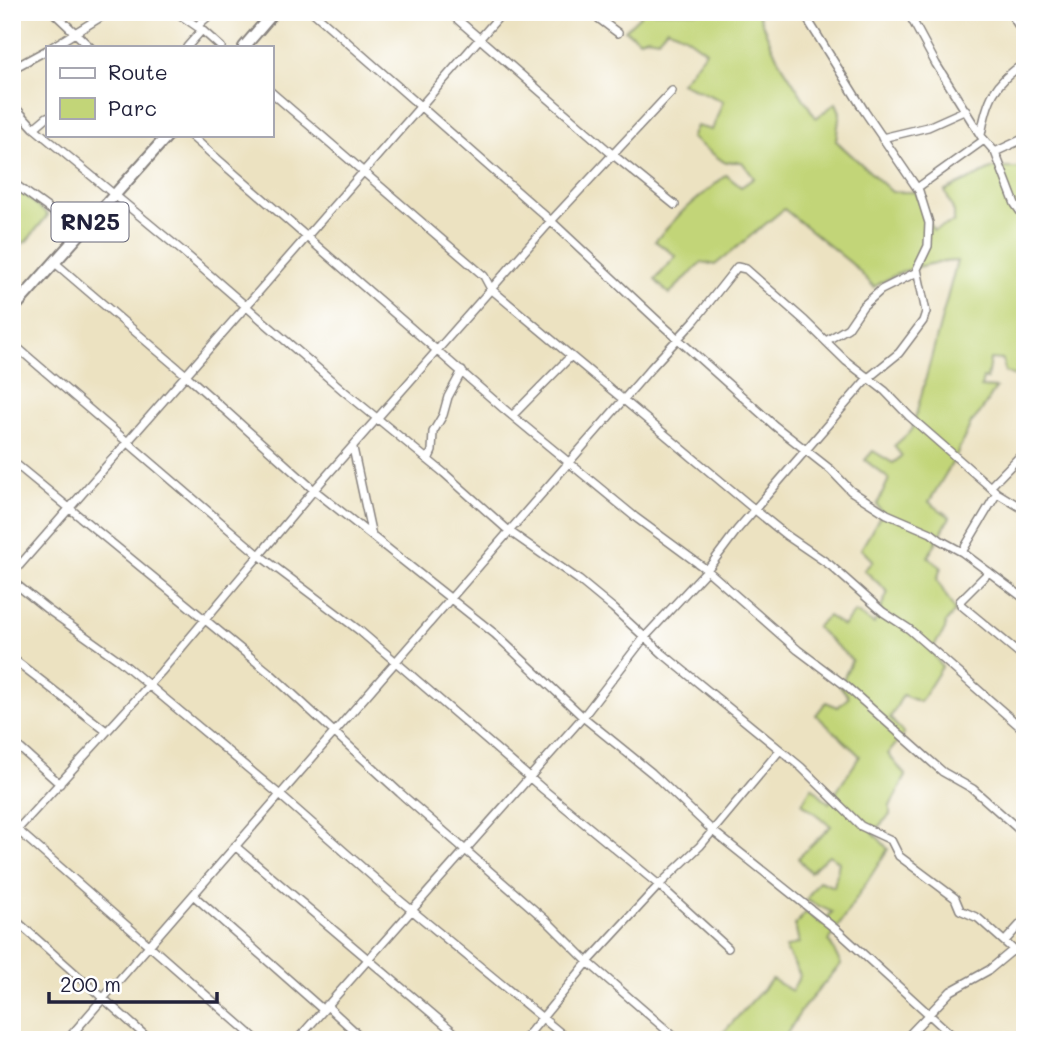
<svg xmlns="http://www.w3.org/2000/svg" width="1037" height="1052" font-family="Mali,sans-serif">
<style>
.green{fill:#c2d578;stroke:#727c5a;stroke-width:2}
.lines{fill:none;stroke-linecap:round;stroke-linejoin:round}
.street-casing{stroke:#87827e;stroke-width:10}
.primary-casing{stroke:#87827e;stroke-width:14}
.street{stroke:#fff;stroke-width:7}
.primary{stroke:#fff;stroke-width:10}
.labels{text-anchor:middle;stroke-width:6;stroke-linejoin:round;paint-order:stroke}
.shield{fill:#fff;stroke:#646476;stroke-width:2}
.shield-label{font-size:23px;font-weight:bold;fill:#22223b}
</style>
<rect width="100%" height="100%" fill="#fff"/>
<filter id="ink" filterUnits="userSpaceOnUse"><feTurbulence type="fractalNoise" baseFrequency=".0143" numOctaves="2"/><feDisplacementMap in="SourceGraphic" scale="14" xChannelSelector="R" yChannelSelector="G"/><feConvolveMatrix kernelMatrix="1 2 1 2 8 2 1 2 1" color-interpolation-filters="sRGB"/></filter>
<filter id="wash" filterUnits="userSpaceOnUse"><feTurbulence type="fractalNoise" baseFrequency=".00686" numOctaves="4" result="noise"/><feDisplacementMap in="SourceGraphic" scale="28" xChannelSelector="R" yChannelSelector="G"/><feGaussianBlur stdDeviation="1.57" result="paint"/><feColorMatrix in="noise" values="0 0 0 0 0 0 0 0 0 0 0 0 0 0 0 0 0 1.4 0 .05"/><feComposite in="paint" operator="in"/></filter>
<g filter="url(#wash)">
<rect width="100%" height="100%" fill="#ece2c1"/>
<!-- green -->
<path class="green" d="M644 12H757L777 57 816 118 836 103 840 112 836 141 892 192H916L933 230 954 222V212L945 191 993 168H1025V380L1005 372 1003 360 990 359 987 379 983 378 981 387 996 388 980 413 971 423 954 460 929 502 950 517 928 557 941 567 937 580 955 611 946 622 945 630 931 650 942 667 920 702 903 695 890 718 904 734 888 754 906 776 890 806V815L873 832 888 849 829 941 841 964 803 1008 783 1040H727L722 1034 772 979 792 991 800 975 785 948 799 943 795 925 806 912 822 924 832 912 806 900 819 881 834 887 839 862 829 855 810 872 798 858 831 826 802 803 812 787 829 803 860 756 816 715 826 702 838 707 849 697 840 686 852 660 816 627 828 616 843 626 855 612 874 624 888 592 864 570 873 561 861 549 882 513 877 505 889 479 865 460 873 451 893 463 902 456 894 446 912 430 957 261C927 262 899 270 874 287L852 264 784 209 715 265 702 262 669 294 655 280 676 256 655 241 682 212 726 175 741 187 754 178 742 162H724L691 138 696 126 712 130 723 101 681 83 706 51 685 36 667 28 658 39 646 37 640 40 625 30Z
M12 183 48 215 26 242H24L12 255Z"/>
</g>
<g filter="url(#ink)">
<g class="lines">
<defs>
<path id="street" d="M53 12 90 47
M176 12 202 30 221 47
M313 12 551 221 659 322 775 426 831 470 851 491 887 514 931 533 940 540 962 552 1025 599
M449 12 612 154 675 205
M590 12 618 33
M908 12 936 64 981 136 995 152 1015 204 1025 218
M1010 12 1025 36
M197 26 213 12
M52 47 109 12
M187 47 202 30
M12 69 47 50
M271 92 484 276 491 289 754 509 786 535 830 565 883 612 909 629 1025 731
M12 104 34 128 181 250 345 392 444 473 509 531 579 580 613 608 663 654 801 767 861 826 891 840 899 856 955 898 960 910 978 918 1025 960
M34 128 47 117
M190 135 504 409 635 517 707 570 798 650 846 686 927 758 943 772 973 789 1025 835
M981 135C987 100 994 82 1025 63
M882 138 928 127 966 110
M995 152 1025 138
M12 182 81 232
M917 188 984 140
M54 262 187 376 314 490 495 634 583 717 652 773 713 831 838 931 957 1040
M826 341 848 328 863 306 881 290 917 272
M12 343 259 555 360 631 544 790 659 885 728 948
M513 415 571 356
M353 448 372 536
M428 460 432 451 433 432 443 415 448 397 462 371
M12 461 271 674 400 793 548 922 588 962 678 1040
M990 487 1025 451
M962 552 997 493
M989 572 960 601 961 605 1025 658
M12 574 503 12
M12 581 47 609 120 661 280 795 397 898 569 1040
M12 658 105 730
M12 741 60 784
M12 825 257 1040
M17 830 161 672 314 490 551 221 672 91
M235 846 463 1040
M193 895 322 1009
M12 917 150 1040
M1005 941 1025 919
M326 1005 364 1040
M67 1040 651 368 695 320 737 267 746 269 805 321 846 361 885 391 909 416 997 493 1025 510
M297 1040 583 717 644 638 707 570 737 530 867 379 899 353 923 321 926 312 917 269 928 246 929 223 919 191 865 112 803 12
M524 1040 588 962 659 885 700 846 780 750
M908 1040 910 1034 951 991 989 970 1013 950"/>
<path id="primary" d="M244 47 274 12
M12 310 168 135"/>
</defs>
<!-- street casing -->
<use href="#street" class="street-casing"/>
<!-- primary casing -->
<use href="#primary" class="primary-casing"/>
<!-- street -->
<use href="#street" class="street"/>
<!-- primary -->
<use href="#primary" class="primary"/>
</g>
</g>
<g class="labels">
<!-- shield labels -->
<rect class="shield" x="51.5" y="202.5" width="77" height="39" rx="5"/>
<g class="shield-label">
<text x="90" y="230">RN25</text>
</g>
</g>
<!-- margin -->
<rect width="1037" height="1052" fill="none" stroke="#fff" stroke-width="42"/>
<!-- legend -->
<rect x="46" y="46" width="228" height="91" fill="#ffffff" stroke="#a7a7b1" stroke-width="2"/>
<rect x="60" y="68" width="35" height="10" fill="#ffffff" stroke="#a7a7b1" stroke-width="2"/>
<text x="108" y="80" font-size="21" fill="#22223b">Route</text>
<rect x="60" y="98" width="35" height="21" fill="#c2d578" stroke="#a7a7b1" stroke-width="2"/>
<text x="108" y="116" font-size="21" fill="#22223b">Parc</text>
<!-- scale -->
<path d="M49 992v10h168v-10" fill="none" stroke="#22223b" stroke-width="3.5"/>
<text x="60" y="992" font-size="21" fill="#22223b" stroke="#ffffff" stroke-width="5" paint-order="stroke">200 m</text>
</svg>
